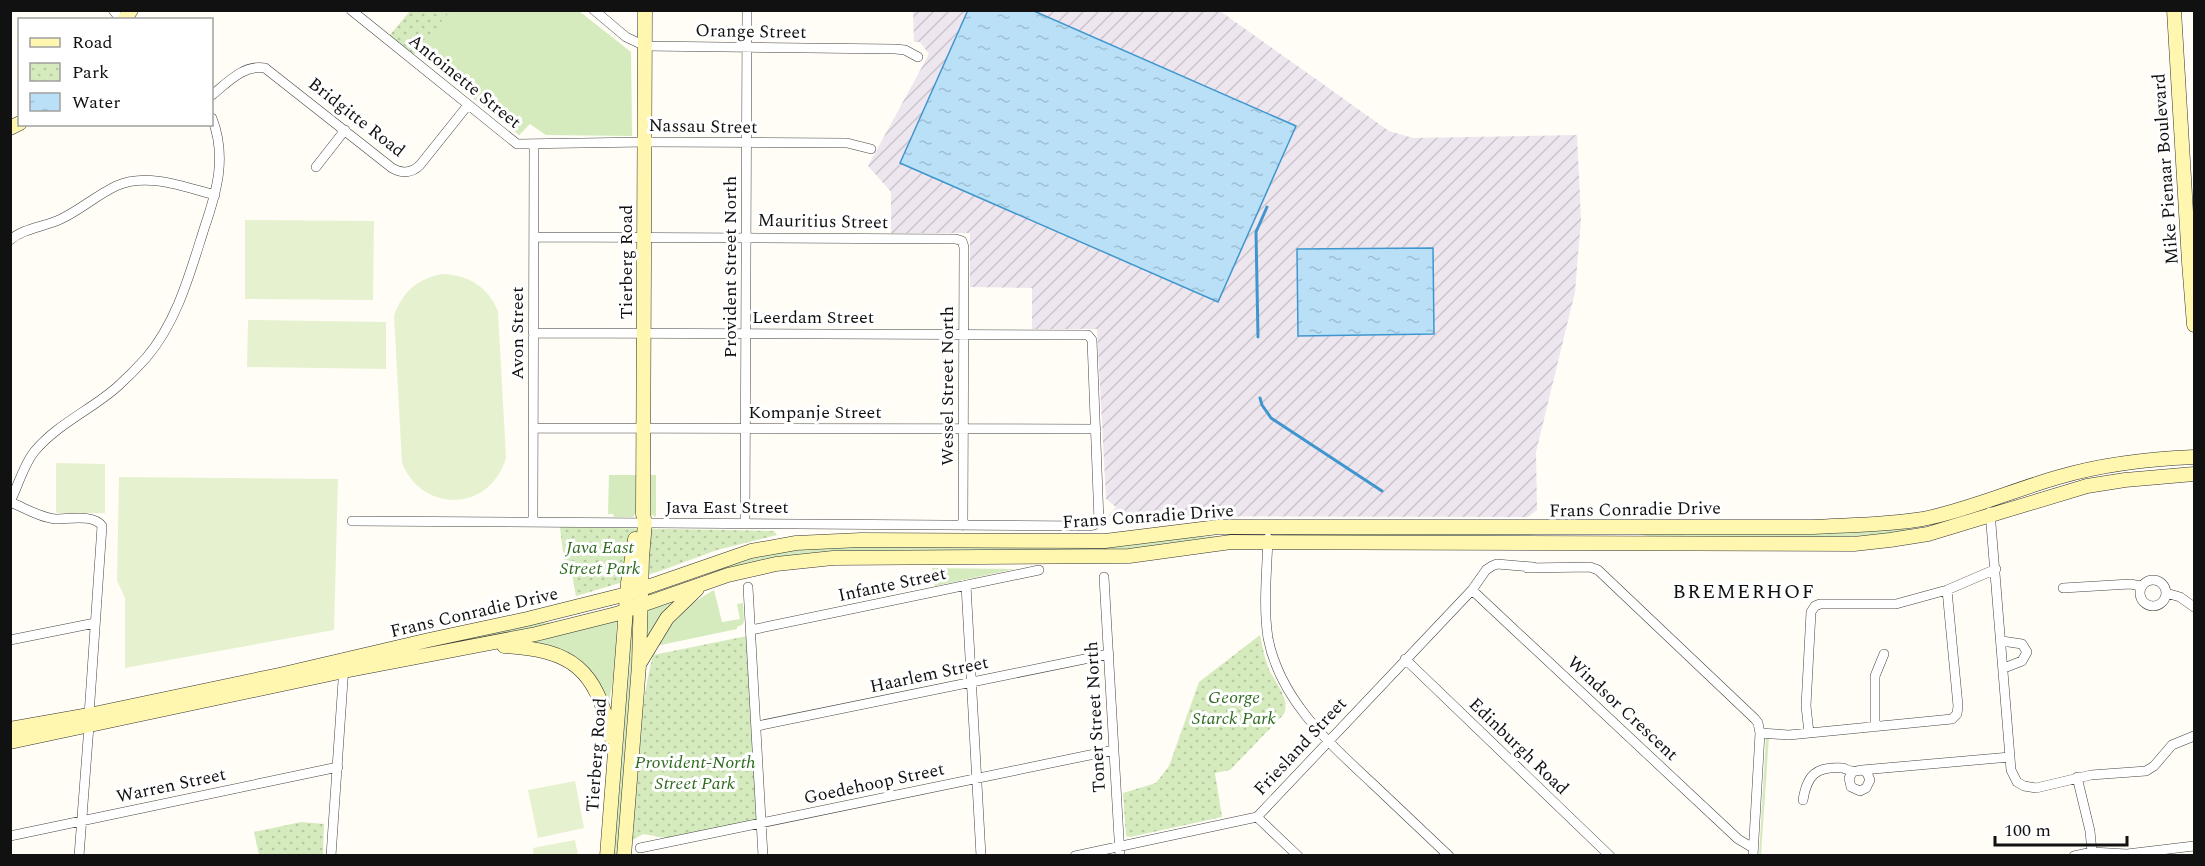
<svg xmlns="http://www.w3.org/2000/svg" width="2205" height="866" font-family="Spectral,serif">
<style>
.industrial{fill:url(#industrial-furrows)}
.grass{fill:#d5ebbd}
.park{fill:url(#park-dots)}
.pitch{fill:#e6f2cf}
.water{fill:url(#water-ripples);stroke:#3f96cf;stroke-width:1.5}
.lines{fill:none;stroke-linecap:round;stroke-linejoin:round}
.stream{stroke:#3f96cf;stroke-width:3}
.street-casing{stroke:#444;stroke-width:10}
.secondary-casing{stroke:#333;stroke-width:15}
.street{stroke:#fff;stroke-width:9}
.secondary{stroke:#fff6b0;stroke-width:14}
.labels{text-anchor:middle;stroke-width:6;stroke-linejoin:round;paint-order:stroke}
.street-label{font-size:18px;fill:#111;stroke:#fff}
.park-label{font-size:18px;font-style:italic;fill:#2f6b1f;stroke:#fff}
.neighbourhood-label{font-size:20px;letter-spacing:1.5px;fill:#111;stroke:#fff}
</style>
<defs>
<pattern id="industrial-furrows" width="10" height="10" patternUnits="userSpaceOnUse" patternTransform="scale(1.5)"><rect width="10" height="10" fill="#eee6ef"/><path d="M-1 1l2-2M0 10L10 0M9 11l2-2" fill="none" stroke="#cbc4cc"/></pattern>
<pattern id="park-dots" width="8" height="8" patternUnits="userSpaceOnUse" patternTransform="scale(1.5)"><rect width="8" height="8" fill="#d5ebbd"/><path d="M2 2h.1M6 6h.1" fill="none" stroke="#b6c8a1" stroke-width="1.8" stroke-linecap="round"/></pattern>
<pattern id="water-ripples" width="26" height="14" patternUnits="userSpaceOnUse" patternTransform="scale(1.5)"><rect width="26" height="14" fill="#b9e0f7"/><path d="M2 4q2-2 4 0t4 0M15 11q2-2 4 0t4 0" fill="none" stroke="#9ebfd3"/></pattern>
</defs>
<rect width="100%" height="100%" fill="#fffdf5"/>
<!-- industrial -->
<path class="industrial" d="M913 10 1220 11 1389 131 1413 138 1577 135 1581 219 1575 292 1536 452 1537 510 1528 517 1108 516 1116 507 1106 499 1097 329H1032V288L970 287V233H891V192L868 166 929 54 920 42H914Z"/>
<!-- grass -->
<path class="grass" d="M450 10 579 11 631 52 632 136 546 135 530 124 519 135 416 52Z
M609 475H637L636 512 633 517H614L613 514H608Z
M650 475H656V517L650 514Z
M1900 528 1918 530C1830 542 1741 538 1652 537L1638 534H1567H1804Z
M1281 533H1531L1533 535 1283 536Z
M1239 535 1251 536 1205 538 1136 549 808 553 779 557 705 574 752 558 795 550 836 546H1121L1177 538Z
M932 568 1015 569 935 586Z
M714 590 722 622 740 619 737 604 743 603 744 622 742 625 737 627V629L656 646C669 620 689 604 714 590Z
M672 603V604L645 645 648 610Z
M617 620 615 670 609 701 600 687 528 642Z
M563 622 426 651 386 655 534 623Z
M631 622 634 631 618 855 613 856Z
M1769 736 1761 855 1759 856 1766 738Z"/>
<!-- park -->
<path class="park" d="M410 11H450L413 56 389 36Z
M560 527 774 531 777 535 717 550 660 571 576 596 571 569H565Z
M1260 635C1262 645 1264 655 1267 664 1272 681 1291 696 1284 714L1230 770 1215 773 1222 817 1130 837 1126 836 1123 793 1156 783 1169 766 1199 682Z
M747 636 756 820 666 838 643 834 633 840C636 779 638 714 653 655Z
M301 822 324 824 323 855H259L254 832Z"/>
<!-- pitch -->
<path class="pitch" d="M245 220 374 221 373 300 245 299Z
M443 274C469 275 488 287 498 311L506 458C490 512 423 514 402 463L394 316C402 292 418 278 443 274Z
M248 320 386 322V369L247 367Z
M56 463 105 464V513H56Z
M119 477 338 479 334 630 125 668V598L117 581Z
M575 781 584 828 538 838 528 790Z
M575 840 578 855H534L533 848Z"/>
<!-- water -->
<path class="water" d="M968 10 1034 11 1296 126 1218 302 900 163Z
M1433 248 1434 334 1298 336 1297 249Z"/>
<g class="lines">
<!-- stream -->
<path class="stream" d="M1258 337 1256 232 1267 207
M1260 398 1262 405 1271 418 1382 491"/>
<defs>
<path id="street" d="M113 10 121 20
M351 10 517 144 645 142 847 143 871 149
M594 10 626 37 645 46 895 49 905 50 918 57
M212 95C227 83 244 64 265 68L392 168C402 174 412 173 420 165L468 105
M316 167 345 130
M534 237 956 239 962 241 964 247 963 526
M10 240C24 228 44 227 61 219 80 210 97 195 116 186 147 172 185 187 215 195
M533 428 1096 429
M10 502C18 486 23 466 34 452 57 424 91 410 117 387 127 378 137 368 146 358 177 322 190 273 204 229 217 191 227 157 212 118
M10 502C25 508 41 518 56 519 69 519 94 514 102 526L89 715
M1990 512 2011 770 2017 782 2024 786 2036 788 2091 775 2146 771 2154 766 2172 745 2194 736
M352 521 1088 526 1094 525 1099 521 1092 340 1088 335 533 333
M533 521 534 145
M745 524 747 10
M1268 538C1267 570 1263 606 1268 638 1280 700 1329 743 1373 784 1398 808 1424 832 1449 856
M1527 568 1590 567 1598 570 1755 719 1758 723 1760 733 1753 856
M1104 577 1120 856
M2140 593a13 13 0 1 1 26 0a13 13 0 1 1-26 0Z
M966 585 981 856
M748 587 763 856
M2063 588 2130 584 2141 586
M1472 590 1738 839 1753 848
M2166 593 2180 597 2194 607
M751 630 1039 570
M10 640 95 623
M2002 641 2022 644 2027 652 2022 661 2004 668
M1405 659 1610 856
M757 726 1109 654
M1875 727V676L1884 654
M1760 733 1789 735 1952 719 1957 714 1958 706 1947 590
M1809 733 1806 706 1811 612 1815 606 1820 604H1896L1947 590 1996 569
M1862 770 2010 757
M2077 777 2090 831 2092 852
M1803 800C1807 775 1816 766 1843 768 1846 769 1849 771 1852 771 1856 772 1859 770 1862 770L1867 773 1870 780 1866 788 1860 791 1851 787 1849 778 1853 772
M1257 817 1298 856
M10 836 338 767
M640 848 1114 750
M79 856 89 726
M331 856 344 666
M1075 856 1257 817 1472 590 1486 570 1492 566 1497 564 1533 567
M2074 856 2092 852 2127 854 2194 846"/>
<path id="secondary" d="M2174 10 2189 262 2194 325
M124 20 131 10
M10 128 20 123
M504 646C573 650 596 669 611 737
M641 661 667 618 697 589
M10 729 89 715 279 675 429 640 527 619 627 594 751 551 796 543 861 540 1105 541 1218 527H1813C1849 525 1887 525 1923 519 1969 510 2013 490 2059 477 2103 464 2148 459 2194 457
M10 742 344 671 536 634 616 614 728 575 776 564 833 558 1129 556 1231 542 1854 544 1890 540 1928 534 2087 486 2125 480 2194 474
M607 856 628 583 635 539
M624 856 639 665 642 558 645 523 643 514 645 10"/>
</defs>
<!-- street casing -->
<use href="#street" class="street-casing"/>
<!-- secondary casing -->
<use href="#secondary" class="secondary-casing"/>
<!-- street -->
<use href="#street" class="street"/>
<!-- secondary -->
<use href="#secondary" class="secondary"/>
</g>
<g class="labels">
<!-- street labels -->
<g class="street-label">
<text transform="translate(751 31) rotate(1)" y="6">Orange Street</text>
<text transform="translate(465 81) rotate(39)" y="6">Antoinette Street</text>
<text transform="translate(357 117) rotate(38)" y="6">Bridgitte Road</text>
<text transform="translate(703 126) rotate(1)" y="6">Nassau Street</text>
<text transform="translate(2165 169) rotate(-94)" y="6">Mike Pienaar Boulevard</text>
<text transform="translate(823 221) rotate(1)" y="6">Mauritius Street</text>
<text transform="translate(626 262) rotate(-90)" y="6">Tierberg Road</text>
<text transform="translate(730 267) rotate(-90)" y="6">Provident Street North</text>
<text x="813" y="323">Leerdam Street</text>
<text transform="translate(517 333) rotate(-90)" y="6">Avon Street</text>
<text transform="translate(947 386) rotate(-90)" y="6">Wessel Street North</text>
<text x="815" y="418">Kompanje Street</text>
<text x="727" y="513">Java East Street</text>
<text transform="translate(1635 509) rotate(-1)" y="6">Frans Conradie Drive</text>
<text transform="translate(1148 516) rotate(-4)" y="6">Frans Conradie Drive</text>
<text transform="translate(892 584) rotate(-12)" y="6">Infante Street</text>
<text transform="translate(474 612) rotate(-13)" y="6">Frans Conradie Drive</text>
<text transform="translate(929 674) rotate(-12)" y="6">Haarlem Street</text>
<text transform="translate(1623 708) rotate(43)" y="6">Windsor Crescent</text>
<text transform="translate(1095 717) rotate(-93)" y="6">Toner Street North</text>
<text transform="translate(1300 746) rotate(-47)" y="6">Friesland Street</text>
<text transform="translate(1519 746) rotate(44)" y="6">Edinburgh Road</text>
<text transform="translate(596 755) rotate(-86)" y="6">Tierberg Road</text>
<text transform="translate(874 783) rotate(-12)" y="6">Goedehoop Street</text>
<text transform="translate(171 785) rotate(-12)" y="6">Warren Street</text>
</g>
<!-- park labels -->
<g class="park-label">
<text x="600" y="553">Java East<tspan x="600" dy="21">Street Park</tspan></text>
<text x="1234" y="703">George<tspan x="1234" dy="21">Starck Park</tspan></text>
<text x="695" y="768">Provident-North<tspan x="695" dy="21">Street Park</tspan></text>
</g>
<!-- neighbourhood labels -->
<g class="neighbourhood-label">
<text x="1744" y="598">BREMERHOF</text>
</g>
</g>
<!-- border -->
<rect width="2205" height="866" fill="none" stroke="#111111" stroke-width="24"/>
<!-- legend -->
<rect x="18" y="18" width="195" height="108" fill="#ffffff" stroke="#a0a0a0" stroke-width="1.5"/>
<rect x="30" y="38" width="30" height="9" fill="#fff6b0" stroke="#a0a0a0" stroke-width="1.5"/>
<text x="72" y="48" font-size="18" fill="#111111">Road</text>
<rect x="30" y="63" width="30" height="18" fill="url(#park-dots)" stroke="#a0a0a0" stroke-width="1.5"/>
<text x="72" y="78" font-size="18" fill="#111111">Park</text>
<rect x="30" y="93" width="30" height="18" fill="url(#water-ripples)" stroke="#a0a0a0" stroke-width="1.5"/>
<text x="72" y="108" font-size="18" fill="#111111">Water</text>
<!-- scale -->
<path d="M1995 836v9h132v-9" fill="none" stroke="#111111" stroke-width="3"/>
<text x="2004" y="836" font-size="18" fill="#111111" stroke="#ffffff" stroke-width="4.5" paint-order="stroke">100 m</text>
</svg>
